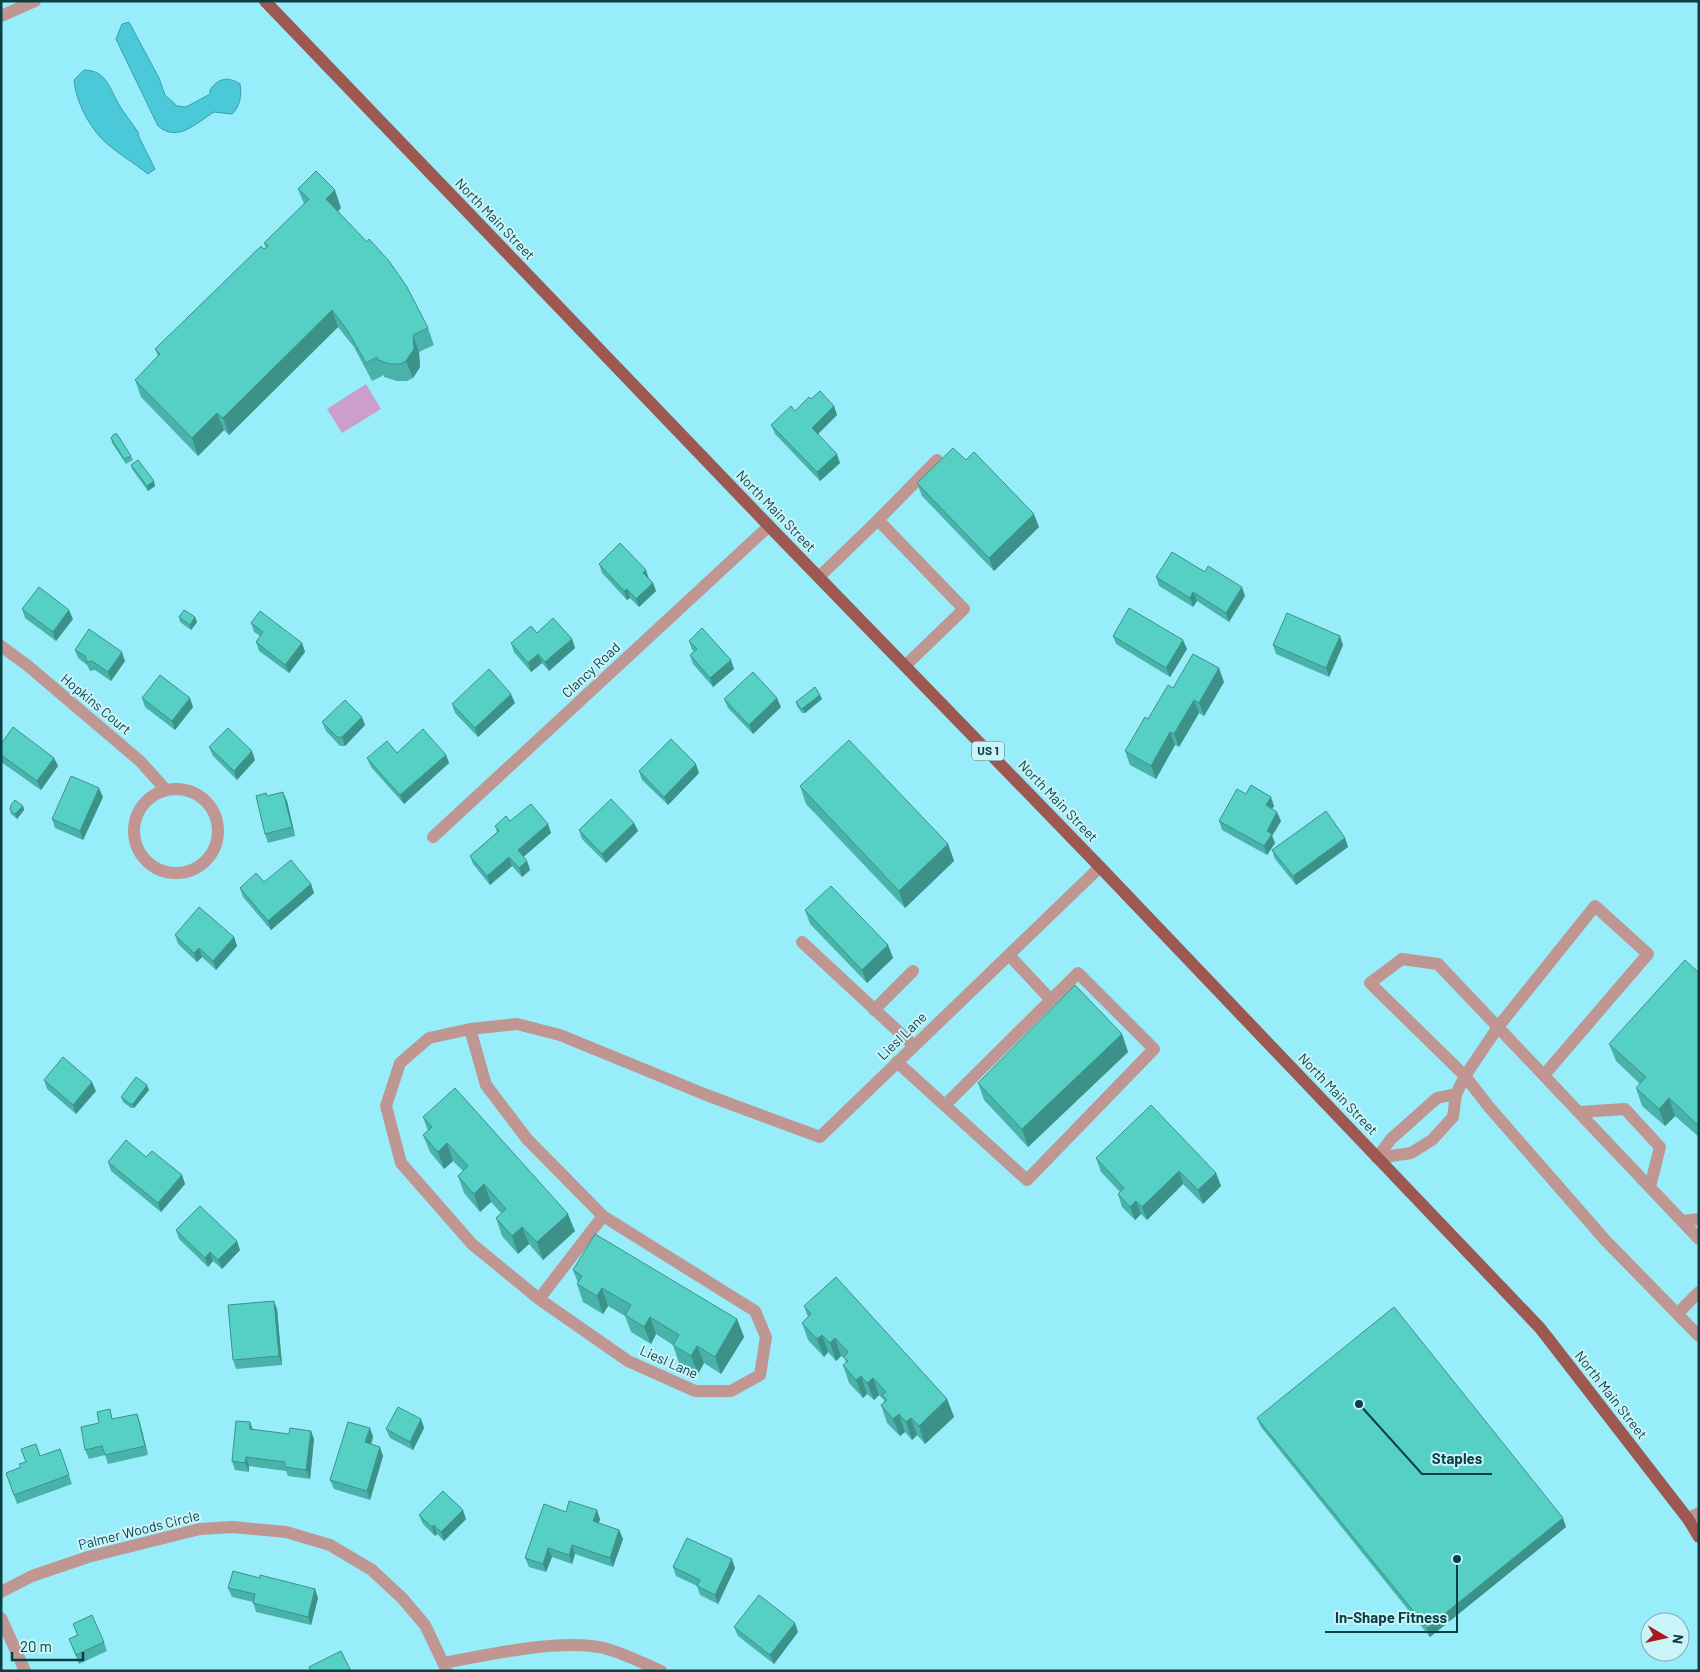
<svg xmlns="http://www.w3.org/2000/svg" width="1700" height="1672" font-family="Barlow,sans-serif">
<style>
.green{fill:#cb9ecb}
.water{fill:#4bc9d8;stroke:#37a0ac}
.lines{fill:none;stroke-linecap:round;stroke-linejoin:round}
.service{stroke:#bf9691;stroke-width:12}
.minor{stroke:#bf9691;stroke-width:12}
.primary{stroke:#9e5852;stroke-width:12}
.wall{fill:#4ab3a9}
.shaded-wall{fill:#3c9289}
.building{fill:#56d0c4;stroke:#3c9289}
.labels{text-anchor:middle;stroke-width:4;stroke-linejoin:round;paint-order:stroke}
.shield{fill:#cbf4f9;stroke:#43757b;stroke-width:1}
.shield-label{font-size:12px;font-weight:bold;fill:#093f45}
.street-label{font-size:14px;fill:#093f45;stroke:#cbf4f9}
.leader{fill:none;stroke:#093f45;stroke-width:2}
.callout-dot{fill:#093f45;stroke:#cbf4f9;stroke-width:2}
.callout-label{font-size:15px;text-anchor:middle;font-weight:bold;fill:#093f45;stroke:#cbf4f9;stroke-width:4;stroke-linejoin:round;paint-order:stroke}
</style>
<rect width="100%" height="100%" fill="#97eefa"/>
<!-- green -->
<path class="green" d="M366 384 381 409 342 433 327 409Z"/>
<!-- water -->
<path class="water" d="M129 22 159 78 165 95 177 106 186 107 210 94V90C218 78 228 76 240 84 242 95 240 107 232 114L214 112C196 123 178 143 158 126L116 39 122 24Z
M84 70C105 70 109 86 118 103 123 112 132 123 138 132L139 137 155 169 148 174C134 163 114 151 102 139 87 123 76 101 74 80Z"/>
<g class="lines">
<!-- service -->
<path class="service" d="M878 520 937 460
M819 577 878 520 964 609 905 666
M802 942 914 1046
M1009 955 1051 1000
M874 1010 913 971
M897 1062 1027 1180 1154 1049 1078 973 945 1105
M1544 1075 1648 954 1595 906 1498 1027 1465 1076 1370 983 1402 959 1438 964 1699 1239
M1579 1112 1625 1109 1660 1147 1650 1187
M1377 1158 1411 1153 1432 1140 1453 1117 1456 1094 1465 1076 1489 1107 1606 1241 1699 1336
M1377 1158 1391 1139 1437 1098 1456 1094
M1682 1221 1699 1219
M1677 1314 1699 1292"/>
<!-- minor -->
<path class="minor" d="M1 16 35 1
M1 646 27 665 140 761 166 790
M134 831a42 42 0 1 1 84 0a42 42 0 1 1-84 0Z
M433 837 769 526
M470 1029 486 1085 527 1139 603 1216 755 1311 766 1337 760 1375 731 1391H695L628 1361 539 1299 472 1244 401 1163 386 1106 400 1063 429 1038 470 1029 517 1024 560 1035 709 1096 820 1137 1100 867
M539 1299 603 1216
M1688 1519 1699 1513
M1 1592 32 1576 88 1557 200 1529 233 1527 286 1532 330 1545 372 1570 402 1598 425 1625 447 1671
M1 1618 25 1671
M443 1663C489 1655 559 1638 604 1648 623 1653 643 1663 661 1671"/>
<!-- primary -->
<path class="primary" d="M265 1 769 526 1100 867 1540 1328 1688 1519 1699 1537"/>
</g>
<!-- wall -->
<path class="wall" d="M298 189 341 208 338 211 428 328 434 345 419 352 420 367 413 378 407 381H397L384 377V375L372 381 354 347 338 327 229 435 224 430 198 456 141 397 135 380 158 356 155 349 266 248 264 243 304 204Z
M811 399 834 406 837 415 818 434 840 463 820 481 775 434 771 425 795 411Z
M111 438 131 456 133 460 126 464 112 443Z
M966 460 1039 527 994 571 922 496 917 483Z
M131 465 155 486 148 491 132 469Z
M599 564 649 578 653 583 656 591 639 607 630 598 627 600 602 573Z
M1156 577 1245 596 1229 622 1197 601 1193 607 1159 586Z
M22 609 73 619 56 641 25 618Z
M179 617H195L197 622 191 630 180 622Z
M251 623 302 643 305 652 289 673 259 651 256 642 260 636 254 632Z
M537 633 572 639 575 648 549 671 542 663 531 672 514 652 511 643Z
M1113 636 1187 649 1170 677 1116 644Z
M689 641 734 669 713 687 693 664 690 655 694 651 692 650Z
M1273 645H1343L1329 677 1276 654Z
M75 650 125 661 111 681 95 670 90 671 87 665 78 658Z
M1224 682 1204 716 1199 713 1179 747 1175 745 1156 779 1130 765 1125 751 1148 719 1173 688Z
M142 698 193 707 175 730 145 707Z
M724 699 781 707 753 734 728 708Z
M822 699 805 713H802L797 706 796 702Z
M515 703 478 737 455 713 452 704Z
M322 722 365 725 345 746H340L326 731Z
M1 744 54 758 58 766 41 790 1 762Z
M209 747 255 760 237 780 213 756Z
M397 753 446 755 449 763 404 804 371 767 367 758Z
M639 771 699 773 668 805 642 780Z
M800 786 948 844 954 861 905 908 806 804Z
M1246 794 1274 806 1272 809 1281 821 1272 836 1275 843 1267 855 1222 830 1219 821Z
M267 796 287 801 295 836 268 843 265 834Z
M103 797 83 840 55 828 52 819Z
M23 806 24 810 17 819 11 814 10 810Z
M510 821 548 824 551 833 523 857 527 861 530 870 522 877 512 866 490 885 473 864 470 856 497 832 495 826Z
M634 823 638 831 606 863 582 839 579 830Z
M1345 838 1348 847 1296 885 1275 859 1272 850Z
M264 882 311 884 314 893 271 930 243 897 240 888Z
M805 910 888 945 893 958 867 983 810 924Z
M175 935 234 937 237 946 216 970 202 957 197 962 178 944Z
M1699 973V1137L1675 1116 1665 1126 1642 1106 1636 1088 1640 1084 1616 1061 1609 1044Z
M1122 1034 1128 1052 1028 1147 984 1100 978 1083Z
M44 1080 96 1091 76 1114 47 1089Z
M149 1090 134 1108H131L123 1102 121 1097Z
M423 1117 575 1231 543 1260 529 1244 518 1254 502 1236 496 1218 501 1213 491 1202 480 1212 464 1193 458 1176 463 1171 453 1161 444 1169 430 1152 423 1135 428 1131Z
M1096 1158 1216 1173 1221 1186 1203 1204 1183 1184 1147 1220 1141 1214 1135 1220 1122 1207 1118 1194 1120 1192 1101 1172Z
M108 1162 182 1175 185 1184 161 1212 111 1171Z
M176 1230 240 1250 222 1269 213 1261 208 1267 179 1239Z
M573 1270 737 1319 744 1337 721 1374 704 1363 698 1374 679 1363 673 1345 656 1334 651 1344 631 1332 625 1316 608 1306 603 1314 583 1302 577 1284 578 1283Z
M804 1306 947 1399 954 1417 925 1444 917 1435 912 1440 905 1432 900 1436 887 1423 881 1405 884 1402V1400L879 1395 874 1400 867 1394 863 1398 849 1383 843 1365 846 1363 845 1359 841 1356 836 1361 828 1352 824 1357 808 1340 802 1323 808 1317Z
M277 1309 282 1365 236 1369 233 1360Z
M137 1414 140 1423 148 1455 108 1464 105 1455 89 1459 85 1450 114 1419Z
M1257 1418 1566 1527 1430 1637 1261 1427Z
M421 1419 424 1428 413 1450 390 1438 386 1429Z
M250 1422 253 1430 314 1439 310 1479 288 1476 286 1471 249 1466V1472L235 1470 232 1461Z
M370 1428 373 1437 371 1444 383 1456 370 1500 334 1489 330 1480Z
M60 1449 72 1484 17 1504 6 1473 21 1467 41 1456Z
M566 1512 600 1519 599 1523 619 1530 623 1539 613 1567 575 1554 572 1564 552 1557 546 1572 529 1567 525 1558Z
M419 1515 466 1519 444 1541 437 1534 435 1536 423 1524Z
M673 1567 735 1568 718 1604 700 1595 697 1586 676 1576Z
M260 1578 315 1589 318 1598 311 1625 256 1612 253 1602 232 1597 228 1588Z
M73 1624 104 1642 107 1651 79 1664 69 1639 77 1635Z
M734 1627 798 1632 774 1664 738 1636Z"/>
<!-- shaded-wall -->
<path class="shaded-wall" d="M335 190 341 208 332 217 326 199Z
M332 310 338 327 229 435 223 418Z
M413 335 419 352 420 367 413 378 406 361Z
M834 406 837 415 815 437 812 428Z
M217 413 224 430 198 456 192 438Z
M837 454 840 463 820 481 817 472Z
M154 481 155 486 148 491 147 486Z
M1034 514 1039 527 994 571 989 558Z
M646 570 649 579 643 573Z
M653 583 656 591 639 607 636 599Z
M1242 587 1245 596 1229 622 1226 613Z
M627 589 630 598 627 600 624 591Z
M1193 592 1197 601 1193 607 1190 598Z
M69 610 73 619 56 641 53 632Z
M195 617 197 622 191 630 190 625Z
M1340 636 1343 645 1329 677 1326 668Z
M572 639 575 648 549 671 545 662Z
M1183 640 1187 649 1170 677 1166 668Z
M302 643 305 652 289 673 285 665Z
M122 652 125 661 111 681 108 672Z
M538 654 542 663 531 672 528 663Z
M731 660 734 669 713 687 710 678Z
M1219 668 1224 682 1204 716 1199 703Z
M511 694 515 703 478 737 475 728Z
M820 695 822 699 805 713 803 708Z
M190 698 193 707 175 730 172 721Z
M777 698 781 707 753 734 749 725Z
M1194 700 1199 713 1179 747 1174 734Z
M362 717 365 725 345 746 342 737Z
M1170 732 1175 745 1156 779 1151 766Z
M252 751 255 760 237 780 234 771Z
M446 755 449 763 404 804 400 795Z
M54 758 58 766 41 790 37 781Z
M696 764 699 773 668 805 664 797Z
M99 788 103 797 83 840 80 831Z
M283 792 287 801 295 836 292 827Z
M1271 797 1274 806 1269 814 1266 805Z
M23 806 24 810 17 819 15 814Z
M1277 812 1281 821 1272 836 1275 843 1267 855 1264 846 1267 831Z
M634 823 638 831 606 863 602 854Z
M548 824 551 833 521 859 518 850Z
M1345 838 1348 847 1296 885 1293 876Z
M948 844 954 861 905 908 899 891Z
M509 857 512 866 490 885 487 876Z
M527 861 530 870 522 877 519 868Z
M311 884 314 893 271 930 268 921Z
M234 937 237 946 216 970 213 961Z
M888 945 893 958 867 983 862 970Z
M199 948 202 957 197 962 194 953Z
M1122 1034 1128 1052 1028 1147 1022 1129Z
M92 1082 96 1091 76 1114 73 1105Z
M147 1085 149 1090 134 1108 133 1104Z
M1669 1098 1675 1116 1665 1126 1659 1109Z
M447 1143 453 1161 444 1169 438 1152Z
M1179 1171 1183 1184 1147 1220 1142 1207Z
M1216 1173 1221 1186 1203 1204 1198 1190Z
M182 1175 185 1184 161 1212 158 1203Z
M484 1184 491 1202 480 1212 474 1194Z
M1136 1201 1141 1214 1135 1220 1130 1207Z
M568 1214 575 1231 543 1260 537 1242Z
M522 1227 529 1244 518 1254 512 1236Z
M237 1241 240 1250 222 1269 218 1260Z
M210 1252 213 1261 208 1267 205 1258Z
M602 1288 608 1306 603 1314 597 1296Z
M274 1301 277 1309 282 1365 279 1356Z
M650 1317 656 1334 651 1344 644 1327Z
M737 1319 744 1337 721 1374 715 1357Z
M822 1335 828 1352 824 1357 817 1339Z
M835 1338 841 1356 836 1361 830 1343Z
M697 1346 704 1363 698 1374 691 1356Z
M861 1376 867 1394 863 1398 856 1380Z
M873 1378 879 1395 874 1400 867 1383Z
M947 1399 954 1417 925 1444 919 1426Z
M137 1414 140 1423 148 1455 145 1446Z
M899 1414 905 1432 900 1436 893 1419Z
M911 1418 917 1435 912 1440 906 1422Z
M421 1419 424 1428 413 1450 410 1442Z
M250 1422 253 1431 250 1429Z
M370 1428 373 1437 369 1451 365 1442Z
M311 1431 314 1439 310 1479 306 1470Z
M380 1447 383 1456 370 1500 367 1491Z
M246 1457 249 1466V1472L245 1463Z
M463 1510 466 1519 444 1541 441 1532Z
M597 1510 600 1519 596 1530 593 1521Z
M1563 1518 1566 1527 1430 1637 1427 1628Z
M434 1525 437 1534 435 1536 432 1527Z
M619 1530 623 1539 613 1567 610 1558Z
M572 1545 575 1554 572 1564 569 1555Z
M548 1548 552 1557 546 1572 543 1564Z
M732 1559 735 1568 718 1604 715 1595Z
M315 1589 318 1598 311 1625 308 1617Z
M795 1623 798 1632 774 1664 770 1655Z"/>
<!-- building -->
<path class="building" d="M316 171 335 190 326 199 367 242 369 239 389 261 407 287 428 328 413 335 414 349 406 361 400 364H390L378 360 377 357 366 363 347 330 332 310 223 418 217 413 192 438 135 380 160 354 155 349 261 246 264 249 268 246 264 243 309 199 298 189Z
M820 391 834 406 812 428 837 454 817 472 771 425 791 406 795 411 809 397 811 399Z
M114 434H117L131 456 124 459 111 438Z
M953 448 966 460 974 452 1034 514 989 558 917 483Z
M138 460 154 481 147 486 131 465Z
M620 543 646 570 643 573 653 583 636 599 627 589 624 591 599 564Z
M1172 552 1205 572 1208 566 1242 587 1226 613 1193 592 1190 598 1156 577Z
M39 587 69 610 53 632 22 609Z
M1129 608 1183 640 1166 668 1113 636Z
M184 610 195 617 190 625 179 617Z
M260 611 302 643 285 665 256 642 263 632 251 623Z
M1287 613 1340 636 1326 668 1273 645Z
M553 618 572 639 545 662 538 654 528 663 511 643 531 626 537 633Z
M702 628 731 660 710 678 690 655 697 649 689 641Z
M89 629 122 652 108 672 92 661 87 662 85 656 75 650Z
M1193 654 1219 668 1199 703 1194 700 1174 734 1170 732 1151 766 1125 751 1145 717 1148 719 1168 685 1173 688Z
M489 669 511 694 475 728 452 704Z
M753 672 777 698 749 725 724 699Z
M160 675 190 698 172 721 142 698Z
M815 687 820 695 803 708 801 709 796 702Z
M345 700 362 717 342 737H337L322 722Z
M13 727 54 758 37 781 1 755V744Z
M228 728 252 751 234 771 209 747Z
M423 729 446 755 400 795 367 758 387 741 397 753Z
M671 739 696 764 664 797 639 771Z
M849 740 948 844 899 891 800 786Z
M71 776 99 788 80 831 52 819Z
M1251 785 1271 797 1266 805 1277 812 1267 831 1272 834 1264 846 1219 821 1237 789 1246 794Z
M283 792 292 827 265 834 256 796 266 793 267 796Z
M611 799 634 823 602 854 579 830Z
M15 800 23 806 15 814 10 810 11 805Z
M531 804 548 824 518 850 527 861 519 868 509 857 487 876 470 856 499 831 495 826 506 816 510 821Z
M1326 811 1345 838 1293 876 1272 850Z
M291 860 311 884 268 921 240 888 256 873 264 882Z
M831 886 888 945 862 970 805 910Z
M199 907 234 937 213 961 199 948 194 953 175 935Z
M1685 960 1699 973V1126L1669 1098 1659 1109 1636 1088 1646 1077 1609 1044Z
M1075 985 1122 1034 1022 1129 978 1083Z
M63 1057 92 1082 73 1105 44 1080Z
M136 1077 147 1085 133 1104H130L121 1097Z
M455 1088 568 1214 537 1242 522 1227 512 1236 496 1218 506 1209 484 1184 474 1194 458 1176 468 1166 447 1143 438 1152 423 1135 432 1127 423 1117Z
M1151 1105 1216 1173 1198 1190 1179 1171 1142 1207 1136 1201 1130 1207 1118 1194 1124 1188 1096 1158Z
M126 1140 146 1157 152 1151 182 1175 158 1203 108 1162Z
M200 1206 237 1241 218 1260 210 1252 205 1258 176 1230Z
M595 1234 737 1319 715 1357 697 1346 691 1356 673 1345 679 1335 650 1317 644 1327 625 1315 631 1305 602 1288 597 1296 577 1284 582 1276 573 1270Z
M836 1277 947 1399 919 1426 911 1418 906 1422 899 1414 893 1419 881 1405 887 1400 882 1395 886 1392 873 1378 867 1383 861 1376 856 1380 843 1365 848 1361 844 1357 848 1352 835 1338 830 1343 822 1335 817 1339 802 1323 811 1314 804 1306Z
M274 1301 279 1356 233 1360 228 1305Z
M1394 1307 1563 1518 1427 1628 1257 1418Z
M398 1407 421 1419 410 1442 386 1429Z
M110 1409 112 1419 137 1414 145 1446 105 1455 102 1446 85 1450 81 1427 99 1423 97 1412Z
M236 1421 250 1422V1429L289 1434 290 1428 311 1431 306 1470 285 1467V1462L246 1457 245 1463 232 1461Z
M348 1422 370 1428 365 1442 380 1447 367 1491 330 1480Z
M36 1444 40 1456 60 1449 69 1475 14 1495 6 1473 21 1467 19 1464 26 1462 21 1449Z
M443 1491 463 1510 441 1532 434 1525 432 1527 419 1515Z
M569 1501 597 1510 593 1521 619 1530 610 1558 572 1545 569 1555 548 1548 543 1564 525 1558 544 1504 566 1512Z
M687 1538 732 1559 715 1595 697 1586 700 1580 673 1567Z
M233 1571 260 1578V1575L315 1589 308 1617 253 1603 255 1594 228 1588Z
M759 1595 795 1623 770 1655 734 1627Z
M92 1615 104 1642 76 1655 69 1639 78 1635 73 1624Z
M341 1651 351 1671H311L309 1667Z"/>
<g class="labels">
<!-- shield labels -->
<rect class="shield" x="972" y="741.5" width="32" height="19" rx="4"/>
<g class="shield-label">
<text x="988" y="755">US 1</text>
</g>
<!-- street labels -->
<g class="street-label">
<text transform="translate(495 219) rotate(46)" y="5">North Main Street</text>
<text transform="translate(776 511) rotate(46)" y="5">North Main Street</text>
<text transform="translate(591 670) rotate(-43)" y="5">Clancy Road</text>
<text transform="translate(96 704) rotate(40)" y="5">Hopkins Court</text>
<text transform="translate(1058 801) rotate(46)" y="5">North Main Street</text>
<text transform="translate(902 1036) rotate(-44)" y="5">Liesl Lane</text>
<text transform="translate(1338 1094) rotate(46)" y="5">North Main Street</text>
<text transform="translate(669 1362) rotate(24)" y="5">Liesl Lane</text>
<text transform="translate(1611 1395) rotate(52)" y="5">North Main Street</text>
<text transform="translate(139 1530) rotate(-14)" y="5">Palmer Woods Circle</text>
</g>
</g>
<!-- callouts -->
<path class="leader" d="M1359 1404L1422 1474H1492M1457 1559L1457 1632H1325"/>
<g class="callout-dot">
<circle cx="1359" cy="1404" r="5"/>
<circle cx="1457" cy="1559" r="5"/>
</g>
<g class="callout-label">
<text x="1457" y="1464">Staples</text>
<text x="1391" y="1623">In-Shape Fitness</text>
</g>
<!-- border -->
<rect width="1700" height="1672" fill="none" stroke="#093f45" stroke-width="5"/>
<!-- north arrow -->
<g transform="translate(1665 1637) rotate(99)"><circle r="24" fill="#cbf4f9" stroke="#7dacb1"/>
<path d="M0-4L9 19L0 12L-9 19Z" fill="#aa171c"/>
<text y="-8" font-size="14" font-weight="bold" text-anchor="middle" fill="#093f45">N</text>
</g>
<!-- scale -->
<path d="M12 1652v8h71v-8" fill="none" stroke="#093f45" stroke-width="2.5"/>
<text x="20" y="1652" font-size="15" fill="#093f45" stroke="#cbf4f9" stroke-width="4" paint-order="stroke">20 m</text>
</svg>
